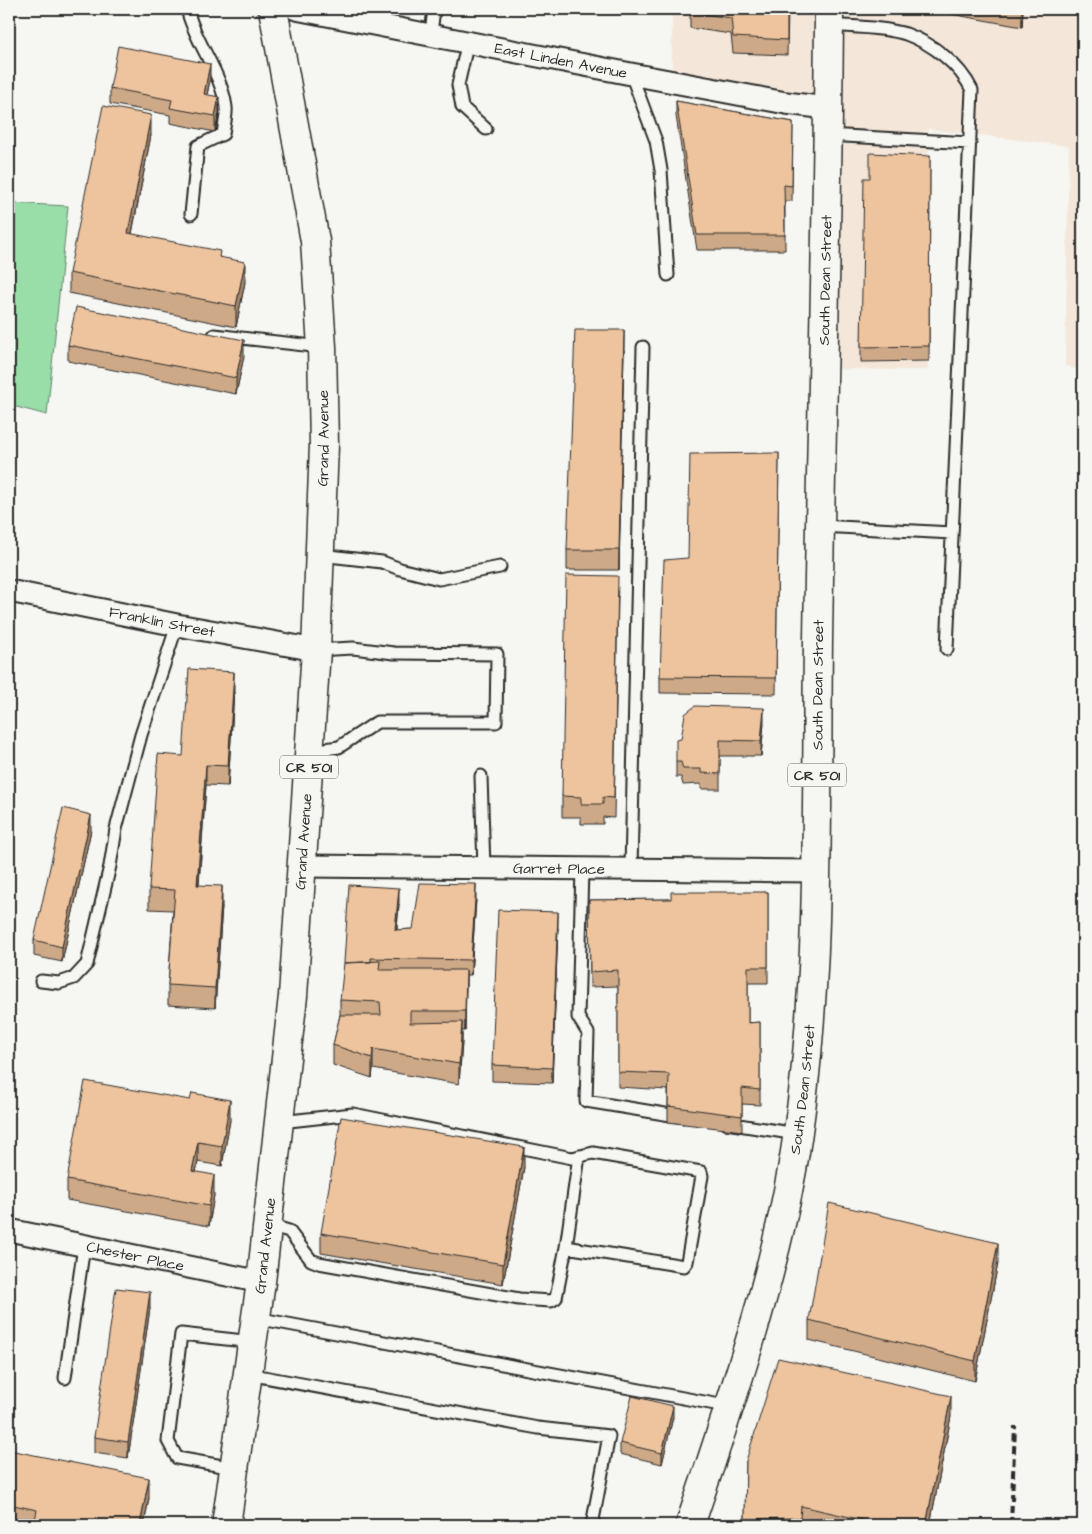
<svg xmlns="http://www.w3.org/2000/svg" width="1092" height="1534" font-family="'Architects Daughter',sans-serif">
<style>
.built{fill:#f4e7d9}
.green{fill:#99dda9;stroke:#62846a}
.lines{fill:none;stroke-linecap:round;stroke-linejoin:round}
.service-casing{stroke:#2b2b2b;stroke-width:15}
.minor-casing{stroke:#2b2b2b;stroke-width:25}
.primary-casing{stroke:#2b2b2b;stroke-width:31}
.service{stroke:#f6f6f2;stroke-width:11}
.minor{stroke:#f6f6f2;stroke-width:21}
.primary{stroke:#f6f6f2;stroke-width:28}
.rail{stroke:#2b2b2b;stroke-width:4;stroke-dasharray:8 4;stroke-linecap:butt}
.wall{fill:#cda988;stroke:#2b2b2b}
.shaded-wall{fill:#a7896f;stroke:#2b2b2b}
.building{fill:#eec49e;stroke:#2b2b2b}
.labels{text-anchor:middle;stroke-width:4;stroke-linejoin:round;paint-order:stroke}
.shield{fill:#f6f6f2;stroke:#686867;stroke-width:1}
.shield-label{font-size:14px;font-weight:bold;fill:#2b2b2b}
.street-label{font-size:15px;fill:#2b2b2b;stroke:#f6f6f2}
</style>
<rect width="100%" height="100%" fill="#f6f6f2"/>
<filter id="ink" filterUnits="userSpaceOnUse"><feTurbulence type="fractalNoise" baseFrequency=".02" numOctaves="2"/><feDisplacementMap in="SourceGraphic" scale="10" xChannelSelector="R" yChannelSelector="G"/><feConvolveMatrix kernelMatrix="1 2 1 2 8 2 1 2 1" color-interpolation-filters="sRGB"/></filter>
<g filter="url(#ink)">
<!-- built -->
<path class="built" d="M672 9H1083V370L1065 366 1069 146 928 129V370L818 369 823 109 672 80Z"/>
<!-- green -->
<path class="green" d="M9 203 68 206 47 415 9 405Z"/>
<g class="lines">
<defs>
<path id="service" d="M187 9C195 43 221 71 226 107 227 115 224 125 223 134L198 146 191 214
M829 25C852 27 884 27 906 34 933 44 959 64 972 90L947 649
M431 33 434 9
M468 41 458 85 462 107 486 129
M631 74 656 141 661 170 668 275
M827 135 970 143
M214 335 322 347
M820 526 952 533
M320 555 382 562 400 569 439 579 500 567
M310 751 339 747 377 722H496L497 654 394 653 353 648 316 650
M481 776 484 868
M582 869 578 1017 588 1033 586 1101 683 1117
M631 869 643 347
M41 981 59 983 74 978 87 964 110 866 116 829 141 735 177 625
M280 1122 353 1114 572 1158 593 1153 701 1172 702 1176 687 1262 684 1266 566 1247 579 1156
M726 1123 797 1134
M268 1225 289 1231 311 1260 319 1263 519 1299 551 1301 556 1298 566 1247
M256 1318 731 1407
M248 1374 538 1428 609 1436 592 1525
M65 1378 84 1246
M234 1468 177 1458 168 1441 181 1334 253 1342"/>
<g id="minor">
<path id="s1" d="M296 9 631 74 786 103 827 108"/>
<path id="s2" d="M9 591 177 625 316 650"/>
<path id="s3" d="M303 866 816 871"/>
<path id="s4" d="M9 1230 261 1282"/>
</g>
<g id="primary">
<path id="s5" d="M226 1525 261 1282 293 996 316 650 324 445 322 347 315 241 273 9"/>
<path id="s6" d="M690 1525C729 1408 770 1292 792 1170 822 996 816 817 818 640 821 430 828 219 829 9"/>
</g>
</defs>
<!-- service casing -->
<use href="#service" class="service-casing"/>
<!-- minor casing -->
<use href="#minor" class="minor-casing"/>
<!-- primary casing -->
<use href="#primary" class="primary-casing"/>
<!-- service -->
<use href="#service" class="service"/>
<!-- minor -->
<use href="#minor" class="minor"/>
<!-- primary -->
<use href="#primary" class="primary"/>
<!-- rail -->
<path class="rail" d="M1011 1525 1015 1426"/>
</g>
<!-- wall -->
<path class="wall" d="M690 9H788L787 55 733 53 731 34 690 28Z
M934 9H1023L1022 27 934 11Z
M210 80 207 95 219 113 215 132 170 123V115L110 104V88Z
M676 101 793 122 792 201H785V250H697L676 116Z
M151 135 132 234 220 257 245 282 236 327 69 293V273Z
M930 156 929 361 861 362V347L870 178Z
M68 345 244 356 236 394 68 361Z
M624 350 619 570H567V550Z
M779 453 776 694 660 693V677L688 558Z
M618 596 614 818 603 817V824H581V817H562V796Z
M234 692 228 786 206 785 199 885 222 906 215 1008 168 1005V985L173 910 149 909V889L183 756Z
M764 723 761 756H720V789H701V784L683 785 681 777H676V762L681 739Z
M91 830 62 962 34 956V940Z
M768 892V983H748V1023L760 1022V1105L742 1104V1131L668 1122V1090L618 1087V986L590 987 589 900 671 899Z
M476 899 471 975H466L465 1031H462V1042L459 1084 373 1069 372 1078 333 1065V1045L340 1015V1000L399 904 397 930 413 929Z
M558 928 552 1083 492 1081V1065Z
M230 1120 222 1166 198 1162 196 1172 214 1195 209 1226 67 1200V1180Z
M524 1167 503 1284 321 1253V1233Z
M998 1263 975 1381 809 1340V1320Z
M150 1308 128 1458 94 1453V1437Z
M951 1416 930 1525H745L746 1461Z
M673 1417 662 1464 620 1454V1443Z
M9 1450 149 1498 144 1525H14L9 1524Z"/>
<!-- shaded-wall -->
<path class="shaded-wall" d="M1022 9H1023L1022 27Z
M210 64V80L204 110V94Z
M219 97V113L215 132V116Z
M151 115V135L128 253V233Z
M245 262V282L236 327V306Z
M624 330V350L619 570V550Z
M244 340V356L236 394V378Z
M234 672V692L228 786V766Z
M764 708V723L761 756V741Z
M206 765V785L197 905V885Z
M91 815V830L62 962V947Z
M476 884V899L471 975V960Z
M222 886V906L215 1008V988Z
M399 888V904L395 945V930Z
M558 912V928L552 1083V1068Z
M466 970V990L465 1031V1011Z
M462 1022V1042L459 1084V1064Z
M373 1049V1069L372 1078V1058Z
M230 1100V1120L222 1166V1146Z
M198 1142V1162L192 1191V1171Z
M524 1147V1167L503 1284V1264Z
M214 1175V1195L209 1226V1206Z
M998 1243V1263L975 1381V1361Z
M150 1292V1308L128 1458V1442Z
M951 1396V1416L930 1525H926Z
M673 1406V1417L662 1464V1453Z
M149 1478V1498L144 1525H140Z"/>
<!-- building -->
<path class="building" d="M690 9H787V40L733 37 731 18 690 12Z
M1009 9H1022V11Z
M118 46 210 64 204 94 219 97 215 116 170 108 172 100 110 88Z
M676 101 793 122 792 186 784 185 785 235H697Z
M103 106 151 115 128 233 220 251 219 257 245 262 236 306 69 273Z
M870 153 930 156 929 346 861 347 864 178H870Z
M76 307 244 340 236 378 68 345Z
M575 330H624L619 550H567Z
M779 453 776 678 660 677 664 560 688 558 690 454Z
M566 575 618 576 614 798 603 797V804H581V797L562 796Z
M189 669 234 672 228 766 206 765 197 885 222 886 215 988 168 985 175 890 149 889 158 754 183 756Z
M695 706 764 708 761 741 720 740V774L701 773V769H683L681 762H676V740L681 739 685 714Z
M63 808 91 815 62 947 34 940Z
M420 883 476 884 471 960 371 958V962L344 963 349 885 399 888 395 930 413 929Z
M671 892H768V967H748V1023L760 1022V1090L742 1088V1116L668 1106 669 1074 618 1072V970L590 972 589 900 671 899Z
M498 910 558 912 552 1068 492 1065Z
M380 961 379 970H466L465 1011H410V1023L462 1022 459 1064 373 1049 372 1058 333 1045 340 1015H381L380 1002 340 1000 344 963Z
M85 1081 190 1100 192 1093 230 1100 222 1146 198 1142 192 1171 214 1175 209 1206 67 1180Z
M341 1117 524 1147 503 1264 321 1233Z
M829 1203 998 1243 975 1361 809 1320Z
M116 1288 150 1292 128 1442 94 1437Z
M778 1358 951 1396 926 1525H885L801 1506 800 1518 745 1519 746 1461Z
M632 1396 673 1406 662 1453 620 1443Z
M9 1450 149 1478 140 1525H115L93 1521 92 1525H34L37 1510 9 1504Z"/>
</g>
<g class="labels">
<!-- shield labels -->
<g class="shield">
<rect x="280" y="755.5" width="58" height="23" rx="4"/>
<rect x="788" y="763.5" width="58" height="23" rx="4"/>
</g>
<g class="shield-label">
<text x="309" y="772">CR 501</text>
<text x="817" y="780">CR 501</text>
</g>
<!-- street labels -->
<g class="street-label">
<text dy="5" stroke="none"><textPath href="#s1" startOffset="270">East Linden Avenue</textPath></text>
<text dy="5" stroke="none"><textPath href="#s6" startOffset="1261">South Dean Street</textPath></text>
<text dy="5" stroke="none"><textPath href="#s5" startOffset="1092">Grand Avenue</textPath></text>
<text dy="5" stroke="none"><textPath href="#s2" startOffset="156">Franklin Street</textPath></text>
<text dy="5" stroke="none"><textPath href="#s6" startOffset="856">South Dean Street</textPath></text>
<text dy="5" stroke="none"><textPath href="#s5" startOffset="688">Grand Avenue</textPath></text>
<text dy="5" stroke="none"><textPath href="#s3" startOffset="256">Garret Place</textPath></text>
<text dy="5" stroke="none"><textPath href="#s6" startOffset="451">South Dean Street</textPath></text>
<text dy="5" stroke="none"><textPath href="#s5" startOffset="282">Grand Avenue</textPath></text>
<text dy="5" stroke="none"><textPath href="#s4" startOffset="129">Chester Place</textPath></text>
</g>
</g>
<!-- margin -->
<rect width="1092" height="1534" fill="none" stroke="#f6f6f2" stroke-width="30"/>
<rect x="15" y="15" width="1062" height="1504" fill="none" stroke="#2b2b2b" stroke-width="2" filter="url(#ink)"/>
</svg>
